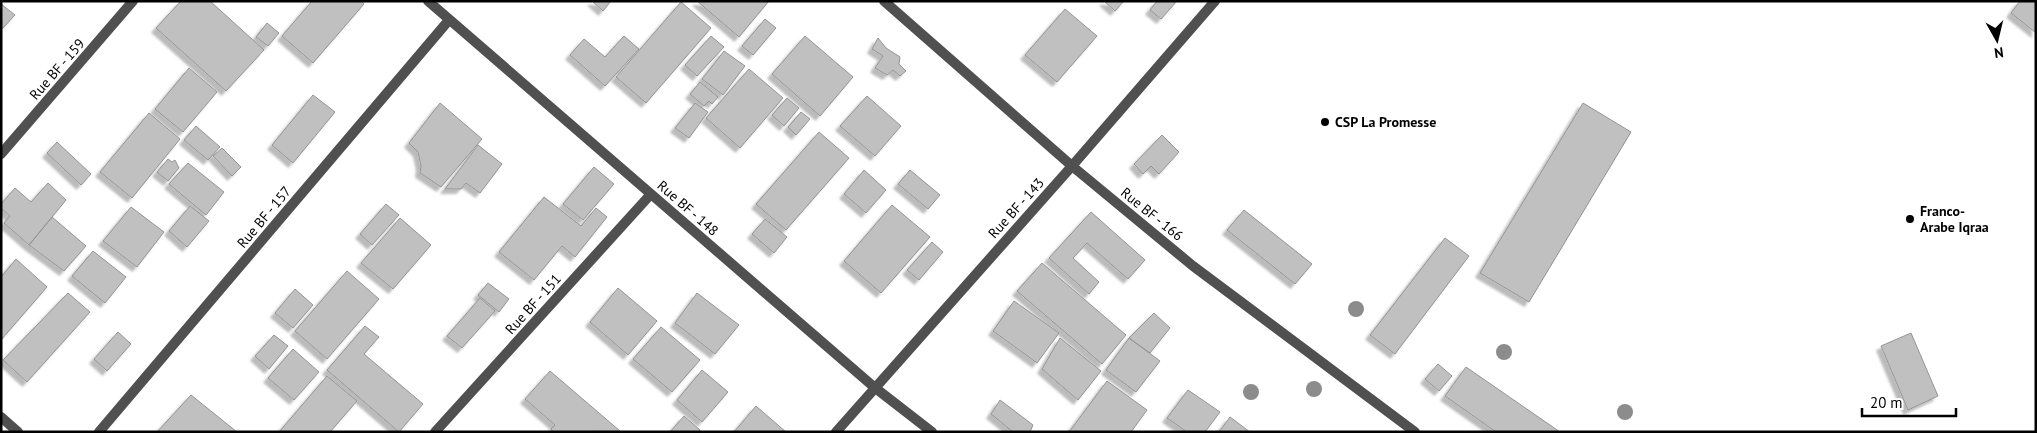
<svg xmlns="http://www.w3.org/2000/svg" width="2037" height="433" font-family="'PT Sans',sans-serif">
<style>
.building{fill:#c0c0c0;stroke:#949494;filter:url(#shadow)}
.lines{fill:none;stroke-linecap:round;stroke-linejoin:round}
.street{stroke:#505050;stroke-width:10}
.tree{fill:#8c8c8c}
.poi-dot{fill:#000;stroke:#fff;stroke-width:2}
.labels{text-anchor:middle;stroke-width:4;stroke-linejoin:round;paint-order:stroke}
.street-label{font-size:14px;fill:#000;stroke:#fff}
.poi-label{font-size:14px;font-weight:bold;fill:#000;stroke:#fff;text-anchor:start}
</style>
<defs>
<filter id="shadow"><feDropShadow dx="-4.5" dy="4.5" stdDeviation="1" flood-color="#0004"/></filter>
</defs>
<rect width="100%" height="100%" fill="#fff"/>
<!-- building -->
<path class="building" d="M181 1H210L264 50 226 91 156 28Z
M312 1H361L364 4 313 63 282 36Z
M592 1H611L603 11Z
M697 1H769L739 37Z
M1104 1H1124L1115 11Z
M1157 1H1177L1161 19 1150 10Z
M2020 1H2036V33L2011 13Z
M681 2 711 28 646 103 616 77Z
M1 4 15 15 1 30Z
M1065 9 1097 36 1057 82 1025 55Z
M765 19 776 28 753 55 742 46Z
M267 23 279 33 268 46 256 37Z
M624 36 639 49 605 86 570 55 584 39 605 57Z
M711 36 724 47 697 76 685 65Z
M805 36 853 77 820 116 772 74Z
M878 38 886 48 900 57 899 64 906 71 900 76 893 70 887 75 875 68 883 56 872 49Z
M724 51 745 66 723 95 702 79Z
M189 68 217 92 183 132 155 109Z
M749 69 783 98 740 148 706 118Z
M700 82 718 97 712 104 709 101 704 106 690 94Z
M313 95 335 112 293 163 272 145Z
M867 96 901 126 875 156 840 126Z
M787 98 799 108 784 126 772 115Z
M440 103 482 139 441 187 420 173 421 166 418 152 409 143Z
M695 103 708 112 689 138 675 128Z
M1583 103 1631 132 1529 302 1480 273Z
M801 112 810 119 796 135 788 127Z
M149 113 180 139 132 198 100 172Z
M196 126 220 147 208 160 184 140Z
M819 132 849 158 786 230 756 204Z
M1162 135 1179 152 1159 174 1151 166 1143 174 1134 164Z
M57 142 91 174 81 185 47 153Z
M478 145 502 164 480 193 466 183 461 189H445Z
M222 148 241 167 232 176 213 156Z
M168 159 172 162 175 160 179 168 168 181 157 172Z
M188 163 224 192 206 215 169 184Z
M594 167 614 184 583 220 563 204Z
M864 170 886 190 866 213 844 194Z
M910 170 940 195 928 209 898 184Z
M48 183 66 200 29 245 4 223 10 216 1 208V204L15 188 31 202Z
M544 197 581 226 596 208 607 217 575 257 562 246 534 280 499 252Z
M386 204 399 215 372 245 360 234Z
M892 205 930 237 881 293 844 261Z
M190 206 209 221 187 247 169 231Z
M131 207 164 232 137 267 103 241Z
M1244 210 1312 264 1295 284 1227 230Z
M1091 212 1145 260 1128 279 1087 243 1073 258 1099 282 1089 294 1049 258Z
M52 217 86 246 64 271 29 245Z
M400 218 431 245 393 289 361 263Z
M765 219 787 237 774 253 752 234Z
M1445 238 1469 256 1395 354 1370 335Z
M932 242 943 252 919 280 907 270Z
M93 251 126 277 105 303 72 276Z
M16 259 47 287 1 340V277Z
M1042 263 1126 335 1102 364 1017 291Z
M347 271 379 299 327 359 295 331Z
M488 283 509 299 499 312 478 295Z
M618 288 657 321 628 355 590 322Z
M295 289 313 305 293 328 275 313Z
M68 293 90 312 27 382 3 360Z
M697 293 739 325 715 354 675 323Z
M480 298 495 311 462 348 447 336Z
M1014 301 1059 333 1037 363 993 331Z
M1154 313 1170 328 1150 353 1129 338Z
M365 326 379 337 364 354 423 404 399 432 327 370Z
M661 327 700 360 672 392 633 359Z
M118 332 131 344 107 371 94 359Z
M1911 333 1938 396 1908 410 1881 346Z
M274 335 288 346 269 369 255 356Z
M1060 338 1101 371 1078 400 1042 369Z
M1129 338 1160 361 1136 392 1106 370Z
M293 349 319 372 294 400 268 378Z
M1438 364 1452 376 1439 391 1425 379Z
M1466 367 1560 432H1496L1445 396Z
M702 370 728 392 702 422 677 400Z
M550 371 620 431 553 432 551 429 555 425 525 399Z
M327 376 357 401 330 432H279Z
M1107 381 1147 410 1131 432H1069Z
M1188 390 1220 412 1205 432H1187L1167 418Z
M191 395 237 432H157Z
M1000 400 1033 425 1030 432H1013L991 414Z
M756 406 786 432H734Z
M684 416 700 430 699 432H670Z
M1230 417 1250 432H1219Z"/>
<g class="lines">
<!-- street -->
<path class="street" d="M428 1 874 387 932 432
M884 1 1072 166 1193 266 1415 432
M1 154 133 1
M1 417 18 432
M99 432 449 20
M435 432 651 194
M836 432 1072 166 1215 1"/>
</g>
<!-- trees -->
<g class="tree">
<circle cx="1356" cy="309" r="8"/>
<circle cx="1504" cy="352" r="8"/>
<circle cx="1314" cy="389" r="8"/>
<circle cx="1251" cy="392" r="8"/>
<circle cx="1625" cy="412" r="8"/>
</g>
<!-- markers -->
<g class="poi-dot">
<circle cx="1325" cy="122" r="5"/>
<circle cx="1910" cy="219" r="5"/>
</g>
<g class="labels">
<!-- street labels -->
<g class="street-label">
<text transform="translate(57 69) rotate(-49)" y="5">Rue BF - 159</text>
<text transform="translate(688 208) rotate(41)" y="5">Rue BF - 148</text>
<text transform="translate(1016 208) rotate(-48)" y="5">Rue BF - 143</text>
<text transform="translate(1152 214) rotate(39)" y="5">Rue BF - 166</text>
<text transform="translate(264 217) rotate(-50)" y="5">Rue BF - 157</text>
<text transform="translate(533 304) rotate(-48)" y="5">Rue BF - 151</text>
</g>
<!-- poi labels -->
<g class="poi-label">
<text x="1335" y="127">CSP La Promesse</text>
<text x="1920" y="216">Franco-<tspan x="1920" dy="16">Arabe Iqraa</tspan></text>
</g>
</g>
<!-- border -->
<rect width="2037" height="433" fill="none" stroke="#000000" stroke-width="5"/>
<!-- north arrow -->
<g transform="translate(1997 40) rotate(172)" stroke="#ffffff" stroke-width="4" paint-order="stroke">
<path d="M0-4L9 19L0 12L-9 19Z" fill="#000000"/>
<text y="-8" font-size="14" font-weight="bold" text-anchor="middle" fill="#000000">N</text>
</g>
<!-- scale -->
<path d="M1862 408v8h94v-8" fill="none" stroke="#000000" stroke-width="2.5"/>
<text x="1870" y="408" font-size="15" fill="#000000" stroke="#ffffff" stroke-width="4" paint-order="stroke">20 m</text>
</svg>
